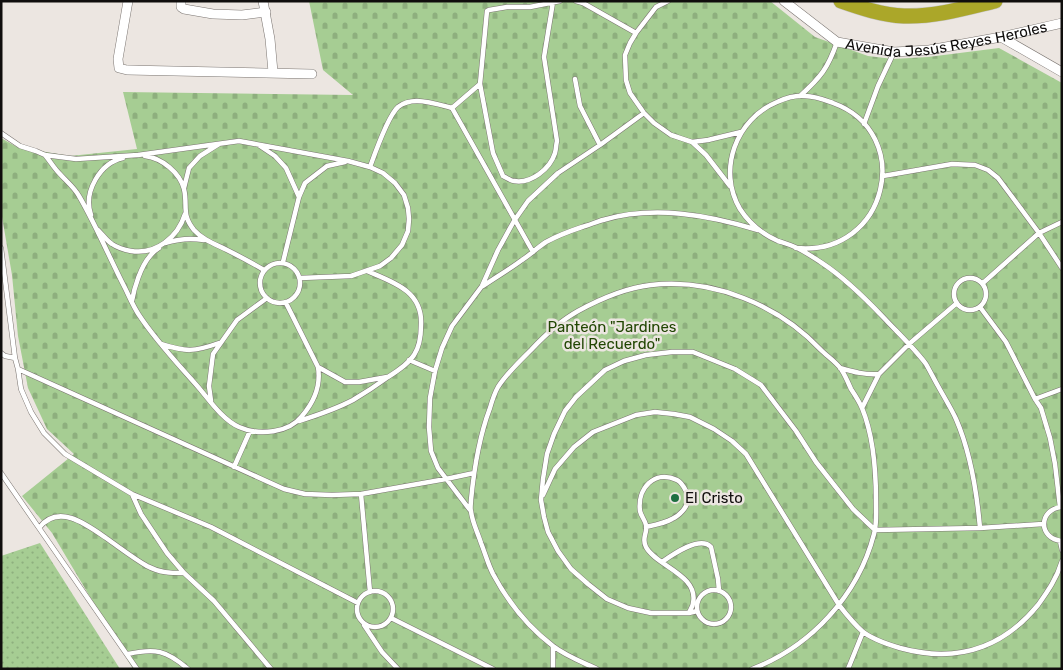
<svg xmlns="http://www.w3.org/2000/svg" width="1063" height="670" font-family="Rubik,sans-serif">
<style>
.grass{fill:url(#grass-dots)}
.cemetery{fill:url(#cemetery-stones)}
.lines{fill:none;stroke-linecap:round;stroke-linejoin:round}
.lane-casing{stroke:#7b7571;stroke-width:5.5}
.street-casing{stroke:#7b7571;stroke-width:10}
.highway-casing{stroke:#c6c5c5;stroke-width:16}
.lane{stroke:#fff;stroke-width:4.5}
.street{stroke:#fff;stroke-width:9}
.highway{stroke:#aba729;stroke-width:15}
.poi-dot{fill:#1d6f40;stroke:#ece6e1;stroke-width:2}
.labels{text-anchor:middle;stroke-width:5;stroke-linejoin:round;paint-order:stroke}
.street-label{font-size:15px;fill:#100e0d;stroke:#ece6e1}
.park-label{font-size:15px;fill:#214603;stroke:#ece6e1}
.poi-label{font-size:15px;fill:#100e0d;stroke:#ece6e1;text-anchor:start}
</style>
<defs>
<pattern id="grass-dots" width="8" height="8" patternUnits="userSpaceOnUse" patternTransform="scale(1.25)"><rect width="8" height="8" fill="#a6cd93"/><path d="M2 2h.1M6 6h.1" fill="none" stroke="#8eaf7e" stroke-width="1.8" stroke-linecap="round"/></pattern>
<pattern id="cemetery-stones" width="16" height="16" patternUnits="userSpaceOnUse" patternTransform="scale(1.25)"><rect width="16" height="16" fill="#a6cd93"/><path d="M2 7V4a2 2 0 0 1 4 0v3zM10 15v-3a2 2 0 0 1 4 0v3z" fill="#8eaf7e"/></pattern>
</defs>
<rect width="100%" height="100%" fill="#ece6e1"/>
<!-- grass -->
<path class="grass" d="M40 543 120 669H1V556Z"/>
<!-- cemetery -->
<path class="cemetery" d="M309 1H770L815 37 868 56 893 59 928 57 999 48 1062 83V669H133L52 533 22 496 74 454 47 429 28 388 18 336 12 275 1 211V138L17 147 70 156 137 149 123 92 353 95 323 70Z"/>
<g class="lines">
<defs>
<path id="lane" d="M576 1 583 3 636 33
M668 1 656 7 636 33 630 43 625 55 626 80 630 93 644 113 654 123 671 135 692 142 706 155 730 186
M575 79 580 106 600 145
M480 84 493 153 503 176C507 178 511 181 514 181 531 184 550 169 555 153 556 150 556 145 557 141L544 57 553 2
M800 96C821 77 828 68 837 42
M452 108 480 84 487 11 489 10 507 7H530L560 1
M864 124 878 86 894 52
M1 133 20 146 36 151 45 155 76 159 138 155 239 141 348 161 370 167 383 173 395 183 404 195 408 208 409 219 408 231 402 245 391 258 380 266 351 276 300 278
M692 142 708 140 741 132
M260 146 275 156 286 168 299 197
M45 155C50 161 54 168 59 173 66 181 74 187 79 196 96 225 109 257 125 288 129 296 133 306 139 315 156 341 178 364 199 388 210 401 223 420 239 427 259 436 289 433 302 416 314 402 321 385 318 367L286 303
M145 156C162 158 180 173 184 189 188 206 181 214 194 230 203 240 215 244 227 250 239 256 252 263 264 270
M370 167C375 153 388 116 398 107 403 103 411 101 417 101 428 101 441 105 452 108L533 252
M883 176 952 164 975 165 988 170 998 178 1010 194 1039 233 1062 268
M184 188 189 168 200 156 219 144
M91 215C83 192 100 163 123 158
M98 230C103 235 107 241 112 244 118 248 125 250 131 251 156 255 178 237 185 214
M165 243C180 239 189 238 204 240
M1 248 15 358 18 369 21 389 31 412 44 433 65 454 132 494 141 514 167 553 184 573 214 601 271 669
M796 248C888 257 916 133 833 103 825 100 815 96 805 96 796 95 786 98 777 102 736 119 717 170 740 209 749 223 762 234 778 241 784 243 791 245 797 248 806 252 814 258 822 263 845 278 865 298 884 318 898 333 914 348 926 364 930 371 934 379 938 386 944 397 951 408 956 419 970 451 977 494 980 528
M283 262 299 197 305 183 327 166 345 162
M260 283a20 20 0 1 1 40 0a20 20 0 1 1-40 0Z
M954 294a16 16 0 1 1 32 0a16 16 0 1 1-32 0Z
M983 283 1039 233 1062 222
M483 286C496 277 510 269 522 260 530 255 538 247 546 242 557 236 570 231 582 227 589 225 596 222 603 220 654 205 708 215 758 230
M132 301C134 288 141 266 150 256 152 253 156 250 159 248
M980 307 1006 342 1035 399 1041 408 1050 438 1055 464 1060 507
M161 344C186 352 194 352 219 343
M1 353 5 356 15 358
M409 360 435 371
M318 367 345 382H359L387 377
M840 368C854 372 865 375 879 374
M18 369 284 489 305 494 332 495 361 494 446 479 474 473
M1035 399 1062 389
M211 401 209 386 213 354 237 320 267 298
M862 408 879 374 909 344 957 303
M299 421C318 415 336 409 353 400 365 393 377 385 388 377 396 372 409 363 414 355 420 346 421 335 421 325 423 291 393 282 367 271
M234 467 250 431
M1 473 39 528
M132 494 211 527 358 603
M361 494 370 592
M543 495 555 469 574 447 593 432 636 415 655 412 674 414 690 417 714 429 732 441 746 454 839 605C846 614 853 623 862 631 870 638 890 645 900 648 955 663 1002 649 1038 605 1048 591 1057 578 1062 561
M1062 507C1038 509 1038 539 1062 541
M470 510 438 468 431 451 429 427 430 398 435 371 442 348 452 326 482 286 498 250 514 221 528 201 558 173 600 145 644 113
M646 527C655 525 665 523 672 519 679 516 688 507 688 499 688 496 687 494 686 491 684 487 681 482 677 480 654 469 637 489 640 511 641 516 645 520 646 525 648 533 641 538 646 547 656 566 699 575 693 603 693 606 690 610 689 613
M1060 541 1062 550
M662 562C672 555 700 535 711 547L718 579 719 591
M697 607a17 17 0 1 1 34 0a17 17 0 1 1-34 0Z
M357 609a18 18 0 1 1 36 0a18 18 0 1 1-36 0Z
M697 611 689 613H651L628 608 607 599 588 584 571 569 558 551 548 532 544 517 541 500 543 479 547 454 554 434 565 411 576 397 605 370 624 361 646 355 672 352H693L735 369 761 385 796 431 816 462 853 509 875 530 980 528 1043 524
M391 618 493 669
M364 625 382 652 398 669
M128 654C155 648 166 650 188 669
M137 669 39 528C58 503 86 524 106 538 119 547 133 558 147 566 160 573 170 573 184 573
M553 669V646
M597 669C582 662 566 656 553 646 528 627 508 602 493 574 488 564 485 553 481 543 478 533 472 522 471 511 470 509 471 502 471 500 474 469 479 437 490 408 492 401 494 394 498 387 507 373 519 362 531 350 545 335 560 321 578 311 600 299 625 288 651 285 713 278 779 305 821 350 827 356 836 362 841 369 845 375 848 382 851 389 855 395 859 401 862 408 874 437 876 471 876 501 876 512 877 524 874 534 858 596 810 647 752 669
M848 669 863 632"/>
<g id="street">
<path d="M128 1 118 59 119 68 127 70 312 74"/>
<path d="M181 1V7L184 9 213 14 242 15 266 12"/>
<path d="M263 1 270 39 273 72"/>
<path id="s1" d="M784 1 837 42 894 52 929 50 1001 37 1062 23"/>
<path d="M1001 37 1062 72"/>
</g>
<path id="highway" d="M841 1C861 8 882 15 904 16 935 17 966 8 995 1"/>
</defs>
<!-- lane casing -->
<use href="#lane" class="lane-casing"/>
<!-- street casing -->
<use href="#street" class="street-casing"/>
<!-- highway casing -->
<use href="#highway" class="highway-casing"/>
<!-- lane -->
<use href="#lane" class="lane"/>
<!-- street -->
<use href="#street" class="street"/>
<!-- highway -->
<use href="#highway" class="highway"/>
</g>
<!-- markers -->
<circle class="poi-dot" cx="675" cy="498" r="5"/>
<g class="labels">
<!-- street labels -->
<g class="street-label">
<text dy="5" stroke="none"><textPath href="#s1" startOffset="178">Avenida Jesús Reyes Heroles</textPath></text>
</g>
<!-- park labels -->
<g class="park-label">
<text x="612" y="332">Panteón "Jardines<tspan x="612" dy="17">del Recuerdo"</tspan></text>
</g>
<!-- poi labels -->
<g class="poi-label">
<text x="685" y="503">El Cristo</text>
</g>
</g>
<!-- border -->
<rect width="1063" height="670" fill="none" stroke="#100e0d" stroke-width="5"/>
</svg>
